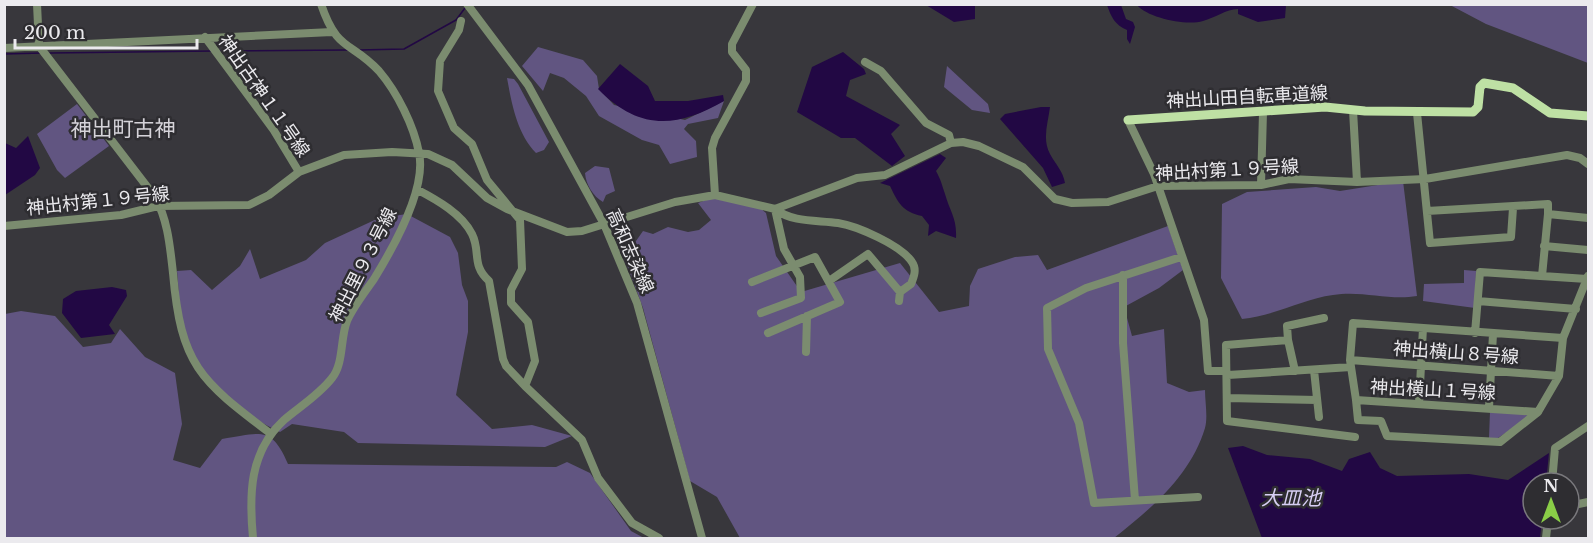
<svg xmlns="http://www.w3.org/2000/svg" width="1593" height="543" font-family="'Libre Baskerville','Noto Sans JP',serif">
<style>
.green{fill:#615581}
.water{fill:#220844}
.lines{fill:none;stroke-linecap:round;stroke-linejoin:round}
.stream{stroke:#220844;stroke-width:1.5}
.minor{stroke:#7b8c6f;stroke-width:8}
.major{stroke:#bee0a4;stroke-width:9}
.labels{text-anchor:middle;stroke-width:5;stroke-linejoin:round;paint-order:stroke}
.street-label{font-size:18px;fill:#ebeaee;stroke:#2e2d31}
.water-label{font-size:20px;font-style:italic;fill:#d7cef4;stroke:#2e2d31}
.quarter-label{font-size:21px;fill:#d5d3d9;stroke:#2e2d31}
</style>
<rect width="100%" height="100%" fill="#38373c"/>
<!-- green -->
<path class="green" d="M1450 5H1588V63L1486 24Z
M538 47 583 60 597 76 599 89 614 105 685 120 724 101 718 118 688 124 684 129 696 141 697 157 670 164 659 145 642 140 599 116 586 96 564 78 550 73 543 91 522 66Z
M947 66 988 104 990 113 972 110 944 87Z
M507 78 514 79 518 84 549 142 544 150 536 153C517 133 512 105 507 78Z
M77 104 109 146 65 178 57 170 37 134Z
M595 166 609 168 615 191 606 195 603 202C593 196 586 185 585 173Z
M1403 181 1417 296C1389 301 1362 290 1333 295 1302 299 1275 316 1242 319L1221 278 1222 204 1247 192 1316 187 1340 191Z
M714 197 760 208 766 213 776 256 801 292 900 263 939 312 969 306 970 286 978 269 1015 257 1038 255 1047 270 1168 226 1183 270 1159 288 1124 307 1132 336 1164 329 1167 383 1189 392 1205 390C1205 402 1208 417 1205 428 1191 475 1152 508 1114 538H740L717 497 690 481 643 308 626 262 629 251 643 231 653 234 668 227 688 232 699 230 711 220 698 203Z
M407 214 450 237 458 253 462 285 468 301V332L456 395 492 429 532 425 572 436 545 447 358 443 344 432 292 424 280 432C244 416 203 382 187 345 180 329 179 290 177 271L191 270 212 290 240 266 250 249 260 279 306 260 325 243 379 218Z
M1464 270 1476 271 1475 308 1423 301 1424 284 1464 283Z
M21 311 55 316 83 347 111 343 120 329 145 357 175 373 182 424 173 460 200 468 222 439C259 434 271 424 288 464L556 467 567 462 590 473 631 531 644 538H5V314Z
M1490 412 1528 414V418L1498 438H1489Z"/>
<!-- water -->
<path class="water" d="M926 5H975V19L954 22Z
M1107 5H1121L1126 19 1133 22 1135 27 1130 44 1127 39V30C1115 25 1111 17 1107 5Z
M1137 5H1286L1285 18 1258 22 1238 14V9C1226 9 1215 18 1203 21 1186 26 1148 18 1137 5Z
M843 52 864 69 866 74 850 80 846 96 900 125 891 134 905 156 892 166 855 138H841L797 112 812 67Z
M620 64 648 86 655 101H688L723 95 724 101C676 129 638 130 598 89Z
M1041 107H1050C1048 123 1042 139 1050 154 1056 165 1063 171 1065 183L1052 187 1043 168 1000 119 1005 114Z
M28 136 40 168 35 175 5 195V143L16 148Z
M940 154 946 158 936 171C941 180 942 185 945 194 950 212 957 218 956 238L936 231 928 236 929 225 922 216C903 212 898 203 890 186L880 183Z
M112 287 126 290 127 296 109 325 115 334 81 338 62 313 63 299 76 291Z
M1243 446 1267 455 1310 459 1342 471 1349 459 1370 452 1380 468 1397 476 1469 474 1508 480 1549 453 1546 483H1533V519H1542L1540 538H1262L1228 448Z"/>
<g class="lines">
<!-- stream -->
<path class="stream" d="M359 50 404 49 456 20 465 8
M221 51 348 50
M50 53 213 51
M4 54 42 53"/>
<!-- minor -->
<path class="minor" d="M37 4 39 46 155 197C168 220 170 247 173 273 181 366 200 380 271 434
M467 4 528 85 604 224 637 303 702 538
M461 21 459 30 440 61 438 91 454 128 472 144 487 180 520 220 522 269 511 290V303L528 322 535 361 525 386 582 440 598 478 632 523 659 538
M205 37 273 129 299 172
M4 48 332 32
M865 62 881 71 926 123 949 135 951 143
M1353 110 1357 182
M1417 113 1430 243 1511 237 1513 208
M1128 120 1154 174 1204 320 1208 371H1223L1228 375 1351 367
M1261 185 1263 112
M418 190C437 200 462 214 472 234 481 252 471 265 489 281L503 359 506 366 525 386
M715 195 712 148 715 138 746 81V70L732 52V44L753 4
M775 209C793 223 817 220 838 223 857 226 901 245 912 262 917 269 914 277 911 284L900 292
M1427 211 1548 204V214
M4 226 121 215 158 206 249 205 269 195 299 172 344 155 392 152 428 154 452 165 487 198 507 209 567 232 582 231 675 202 715 195 775 209 857 178 885 175 951 143 963 142 979 146 1023 167 1055 199 1072 203 1108 202 1158 186 1261 185 1289 179 1357 182 1425 179 1567 155 1580 158 1588 164
M1544 246 1588 250
M1181 257 1086 288 1047 308 1048 349 1079 423 1094 503 1198 497
M1123 275V343L1135 500
M1542 276 1548 214 1588 218
M829 281 868 254 900 292 899 301
M752 282 815 257 840 302 768 333
M1478 301 1576 309
M761 313 801 298 800 277 784 249 775 209
M1475 333 1480 272 1587 279
M1563 338 1353 323 1350 360 1356 400 1538 412 1559 376 1563 338 1588 276
M1288 340 1287 326 1324 318
M806 352 807 316
M1350 360 1559 376
M1314 370 1319 417
M1295 371 1288 340 1226 345 1227 421 1355 437
M1228 398 1317 400
M1356 400 1358 420 1381 421 1387 436 1500 442 1538 412
M1419 404 1423 328
M1489 408 1493 334
M1552 483 1555 448 1588 426
M1569 506 1588 502
M253 538C249 495 249 452 284 420 299 407 319 395 332 378 344 363 340 339 347 321 353 307 365 292 374 279 393 248 427 189 419 153 414 126 397 92 379 71 351 41 337 52 321 4
M1546 538 1548 519"/>
<!-- major -->
<path class="major" d="M1128 120 1325 107 1365 111 1473 112 1478 107 1480 87 1484 83 1513 88 1550 113 1588 116"/>
</g>
<g class="labels">
<!-- street labels -->
<g class="street-label">
<text transform="translate(264 96) rotate(55)" y="6">神出古神１１号線</text>
<text transform="translate(1247 97) rotate(-3)" y="6">神出山田自転車道線</text>
<text transform="translate(1227 170) rotate(-3)" y="6">神出村第１９号線</text>
<text transform="translate(98 201) rotate(-6)" y="6">神出村第１９号線</text>
<text transform="translate(630 251) rotate(66)" y="6">高和志染線</text>
<text transform="translate(363 265) rotate(-63)" y="6">神出里９３号線</text>
<text transform="translate(1456 353) rotate(4)" y="6">神出横山８号線</text>
<text transform="translate(1433 390) rotate(3)" y="6">神出横山１号線</text>
</g>
<!-- water labels -->
<g class="water-label">
<text x="1291" y="505">大皿池</text>
</g>
<!-- quarter labels -->
<g class="quarter-label">
<text x="123" y="136">神出町古神</text>
</g>
</g>
<!-- border -->
<rect width="1593" height="543" fill="none" stroke="#ebeaee" stroke-width="12"/>
<!-- north arrow -->
<g transform="translate(1551 501)"><circle r="28" fill="#2e2d31" stroke="#7a797d" stroke-width="1.5"/>
<path d="M0-4.5L10 22L0 15L-10 22Z" fill="#8ace47"/>
<text y="-9" font-size="16" font-weight="bold" text-anchor="middle" fill="#ebeaee">N</text>
</g>
<!-- scale -->
<path d="M15 39v9h182v-9" fill="none" stroke="#ebeaee" stroke-width="3"/>
<text x="24" y="39" font-size="18" fill="#ebeaee" stroke="#2e2d31" stroke-width="4.5" paint-order="stroke">200 m</text>
</svg>
